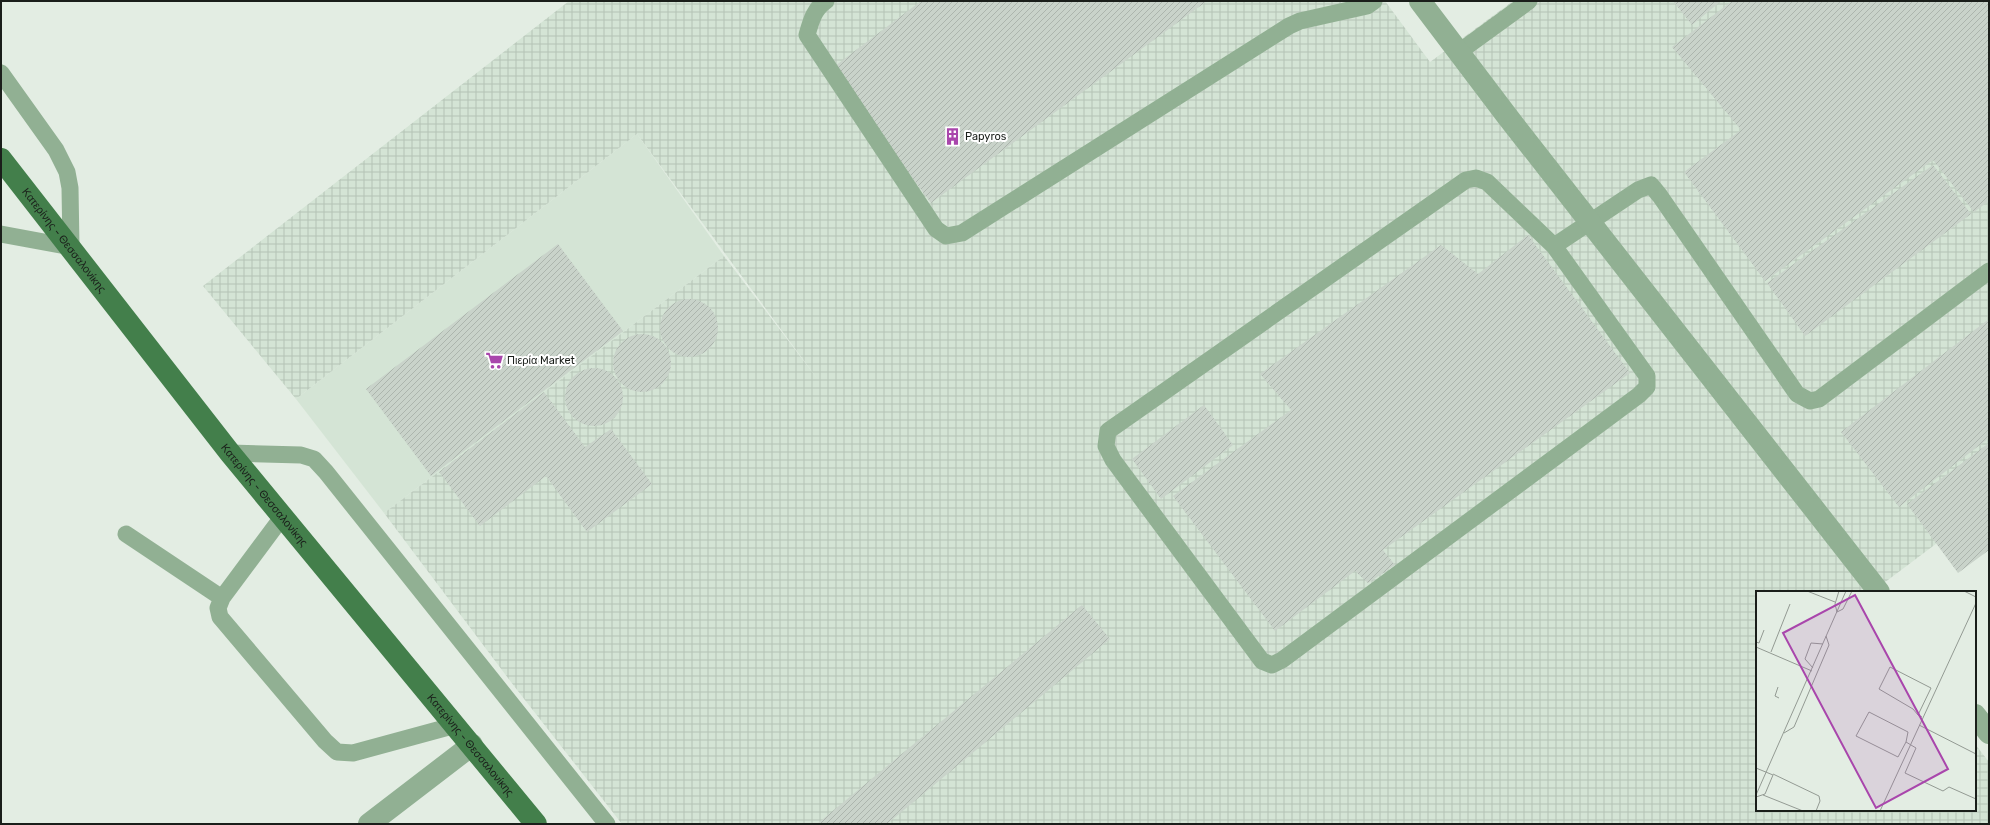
<svg xmlns="http://www.w3.org/2000/svg" width="1990" height="825" font-family="Rubik,sans-serif">
<style>
.built{fill:#d4e4d5}
.industrial{fill:url(#industrial-grid)}
.building{fill:url(#building-hatch)}
.lines{fill:none;stroke-linecap:round;stroke-linejoin:round}
.service{stroke:#91b093;stroke-width:17}
.minor{stroke:#91b093;stroke-width:22}
.primary{stroke:#437f4b;stroke-width:22}
.labels{text-anchor:middle;stroke-width:4;stroke-linejoin:round;paint-order:stroke}
.poi-label{font-size:11px;fill:#1a1e1a;stroke:#fff;text-anchor:start}
.street-label{font-size:11px;fill:#1a1e1a;stroke:#fff}
.inset-road{fill:none;stroke:#939a93;stroke-width:1}
.view{fill:#a946ac;fill-opacity:0.15;stroke:#a946ac;stroke-width:2}
.inset-edge{fill:none;stroke:#1a1e1a;stroke-width:2}
</style>
<defs>
<pattern id="industrial-grid" width="8" height="8" patternUnits="userSpaceOnUse"><rect width="8" height="8" fill="#d4e4d5"/><path d="M0 4h8M4 0v8" fill="none" stroke="#b5c3b6"/></pattern>
<pattern id="building-hatch" width="6" height="6" patternUnits="userSpaceOnUse"><rect width="6" height="6" fill="#c9d3ca"/><path d="M-1 1l2-2M0 6l6-6M5 7l2-2" fill="none" stroke="#acb5ad"/></pattern>
</defs>
<rect width="100%" height="100%" fill="#e3ede3"/>
<!-- built -->
<path class="built" d="M637 134 724 256 384 513 296 399Z"/>
<!-- industrial -->
<path class="industrial" d="M569 1H1385L1430 62 1513 1H1989V504L1872 592H1757V810H1975V744L1989 762V824H622L514 686 384 513 724 256 819 381 637 134 296 399 203 286Z"/>
<!-- building -->
<path class="building" d="M921 1H1207L931 203 831 69Z
M1673 1H1719L1720 2 1692 25Z
M1732 1H1989V201L1974 212 1933 160 1765 281 1684 172 1741 130 1672 47Z
M1933 165 1971 214 1805 336 1767 283Z
M1528 235 1630 373 1383 550 1395 565 1368 583 1355 571 1275 631 1173 496 1291 410 1260 374 1441 245 1478 274Z
M558 244 623 331 431 476 366 389Z
M660 328a29 29 0 1 1 58 0a29 29 0 1 1-58 0Z
M1989 319V438L1899 507 1841 432Z
M613 363a29 29 0 1 1 58 0a29 29 0 1 1-58 0Z
M565 397a29 29 0 1 1 58 0a29 29 0 1 1-58 0Z
M544 392 585 447 611 429 652 484 587 532 546 476 480 526 439 472Z
M1204 405 1233 445 1161 499 1132 459Z
M1989 443V550L1958 573 1907 504Z
M1082 605 1110 639 887 824H817Z"/>
<g class="lines">
<!-- service -->
<path class="service" d="M826 1C814 9 811 21 807 35L936 229 946 236 962 233 1289 26 1300 21 1367 6 1374 1
M1459 52 1529 1
M1 73 56 150 67 172 70 188 71 247 1 234
M1554 246 1647 376V387L1639 395 1282 660 1272 665 1262 661 1113 460 1106 446 1108 431 1466 180 1476 178 1487 182 1554 246 1638 190 1651 185 1660 196 1797 394 1810 401 1819 399 1989 271
M230 453 301 455 314 459 326 472 607 824
M283 516 222 598 218 608 220 617 325 741 337 752 353 753 456 725
M126 534 222 598"/>
<!-- minor -->
<path class="minor" d="M1420 1 1507 116 1879 592
M1975 715 1989 733
M369 824 472 745"/>
<!-- primary -->
<path class="primary" id="s1" d="M1 159 230 453 536 824"/>
</g>
<!-- icons -->
<defs>
<symbol id="building-bare" viewBox="-9 -9 18 18"><path d="M-4-6H4V6H1V3H-1V6H-4ZM-2.5-4.3h1.7v1.8h-1.7ZM.8-4.3h1.7v1.8H.8ZM-2.5-1h1.7V.8h-1.7ZM.8-1h1.7V.8H.8Z" fill="#a946ac" stroke="#fff" stroke-width="2.5" paint-order="stroke"/></symbol>
<symbol id="supermarket-bare" viewBox="-9 -9 18 18"><path d="M-6-5.5h2.5l.6 2H6L4.5 2H-2.5L-4.4-4H-6ZM-1.5 3.2a1.3 1.3 0 1 0 .1 0ZM3 3.2a1.3 1.3 0 1 0 .1 0Z" fill="#a946ac" stroke="#fff" stroke-width="2.5" paint-order="stroke"/></symbol>
</defs>
<g fill-rule="evenodd">
<use href="#building-bare" x="940" y="124" width="25" height="25"/>
<use href="#supermarket-bare" x="482" y="348" width="25" height="25"/>
</g>
<g class="labels">
<!-- poi labels -->
<g class="poi-label">
<text x="965" y="140">Papyros</text>
<text x="507" y="364">Πιερία Market</text>
</g>
<!-- street labels -->
<g class="street-label">
<text dy="4" stroke="none"><textPath href="#s1" startOffset="103">Κατερίνης - Θεσσαλονίκης</textPath></text>
<text dy="4" stroke="none"><textPath href="#s1" startOffset="427">Κατερίνης - Θεσσαλονίκης</textPath></text>
<text dy="4" stroke="none"><textPath href="#s1" startOffset="751">Κατερίνης - Θεσσαλονίκης</textPath></text>
</g>
</g>
<!-- overview -->
<g transform="translate(1756 591)">
<rect width="220" height="220" fill="#e3ede3"/>
<path class="inset-road" d="M51 0 79 11M83 0 79 13 81 21 87 18 96 0M208 0 220 6M0 51 3 52 8 39M0 56 56 80M15 61 34 13M57 77 49 68 55 52 67 53M22 96 19 105 23 107M162 124 175 97 134 76 123 98 157 118 162 124 166 126M163 134 220 163M28 142 38 136 73 54 70 45M150 151 142 166 100 145 113 121 152 141 150 151 160 157 149 182 187 200 193 196 220 208M0 177 17 184 9 203 0 206M17 183 63 205 64 210 60 220M0 204 90 0M7 204 47 220M124 220 220 12"/>
<path class="view" d="M99 4 192 178 120 217 27 42Z"/>
<rect width="220" height="220" class="inset-edge"/>
</g>
<!-- border -->
<rect width="1990" height="825" fill="none" stroke="#1a1e1a" stroke-width="4"/>
</svg>
